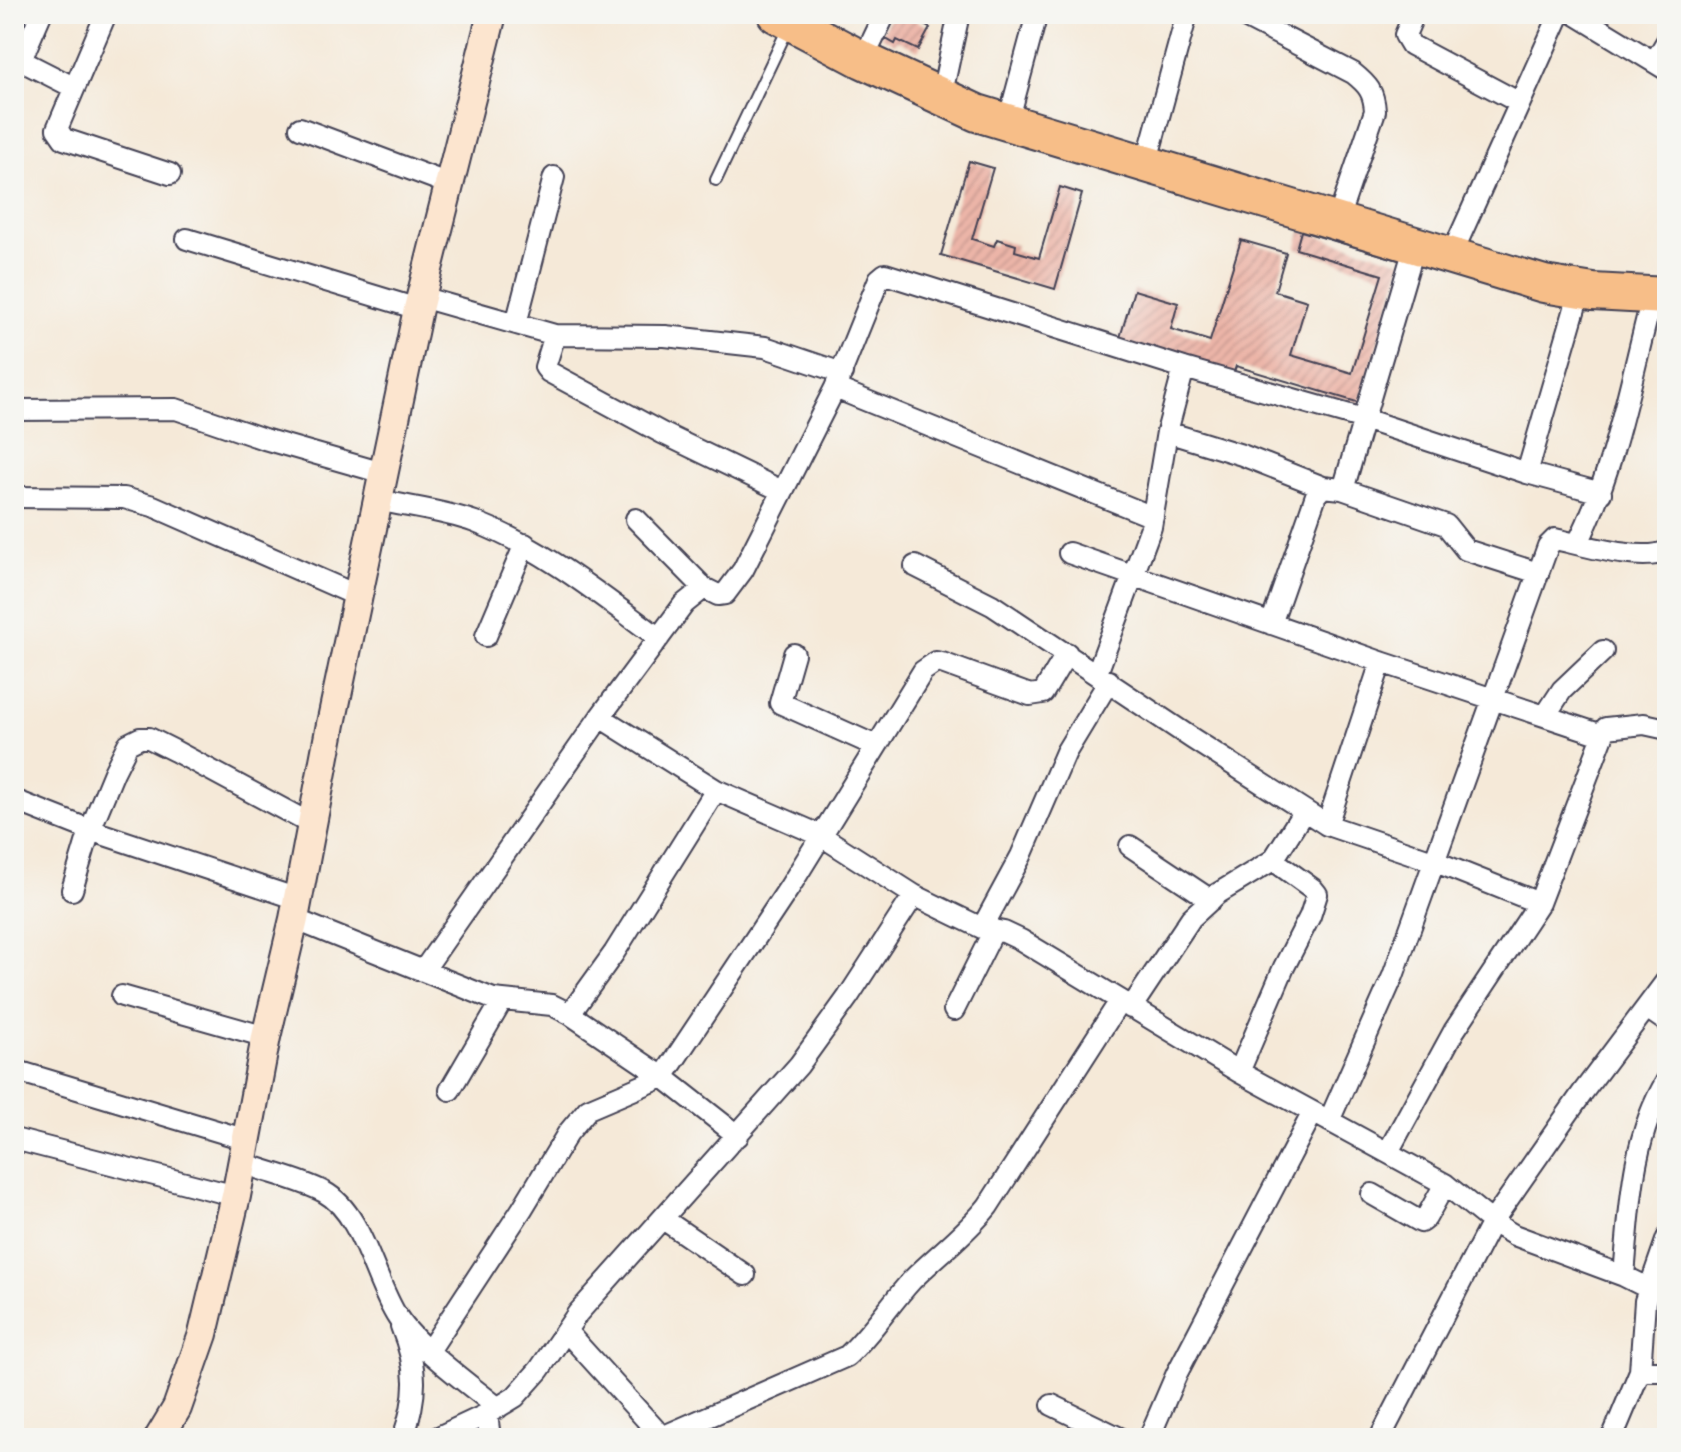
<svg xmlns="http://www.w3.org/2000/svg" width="1681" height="1452" font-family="Kalam,sans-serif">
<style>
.building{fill:url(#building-hatch)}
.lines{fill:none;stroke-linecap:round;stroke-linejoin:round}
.lane-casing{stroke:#424053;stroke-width:14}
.street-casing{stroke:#424053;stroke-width:24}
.secondary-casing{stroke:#424053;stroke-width:32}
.highway-casing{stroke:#424053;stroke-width:40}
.lane{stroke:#fff;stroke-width:10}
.street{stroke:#fff;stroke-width:20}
.secondary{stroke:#fce5cf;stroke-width:28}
.highway{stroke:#f7be88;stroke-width:36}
</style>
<defs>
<pattern id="building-hatch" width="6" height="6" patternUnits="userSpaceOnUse" patternTransform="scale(2)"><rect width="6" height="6" fill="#ecb5a8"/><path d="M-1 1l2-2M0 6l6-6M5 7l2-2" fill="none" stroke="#ca9b92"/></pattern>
</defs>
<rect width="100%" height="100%" fill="#f6f6f2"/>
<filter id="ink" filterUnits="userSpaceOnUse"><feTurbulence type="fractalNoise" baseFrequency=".0125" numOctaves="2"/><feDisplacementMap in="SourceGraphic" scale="16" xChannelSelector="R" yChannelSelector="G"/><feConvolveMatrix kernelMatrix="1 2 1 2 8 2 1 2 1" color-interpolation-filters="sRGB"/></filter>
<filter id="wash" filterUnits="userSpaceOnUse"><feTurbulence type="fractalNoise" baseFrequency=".006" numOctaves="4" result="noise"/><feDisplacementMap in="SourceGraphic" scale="32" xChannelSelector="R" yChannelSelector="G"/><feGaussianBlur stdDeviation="1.8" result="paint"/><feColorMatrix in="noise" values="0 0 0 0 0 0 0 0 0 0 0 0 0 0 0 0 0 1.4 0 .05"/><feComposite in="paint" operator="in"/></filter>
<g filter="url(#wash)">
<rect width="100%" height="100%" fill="#f5e9d8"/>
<g id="blocks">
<!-- building -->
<path class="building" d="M892 14H903L930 28 918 50 897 40 895 44 881 36Z
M969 161 993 168 972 239 994 246 997 239 1016 245 1015 251 1039 258 1060 187 1082 194 1055 289 941 255Z
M1301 231 1402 261 1360 403 1236 366 1233 375 1119 341 1134 290 1178 303 1171 329 1210 341 1241 240 1286 253 1275 291 1307 301 1291 355 1352 373 1382 275 1296 249Z"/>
</g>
</g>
<g filter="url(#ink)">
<use href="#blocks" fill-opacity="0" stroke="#424053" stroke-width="2"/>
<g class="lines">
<defs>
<path id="lane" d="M716 180 789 26"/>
<path id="street" d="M106 14 57 129 64 139 170 174
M1239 14 1353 73C1368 85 1374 92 1375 111L1337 222
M1414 14 1405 35 1411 45 1520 103
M1575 14 1667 70
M14 57 73 87
M21 60 41 14
M863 60 885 14
M1655 61 1667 41
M941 98 959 14
M1008 122 1037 14
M300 128 449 184
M1146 164 1187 14
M187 239 418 309
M1451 256 1560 14
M421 297 555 335 665 336 765 347 842 373
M516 324 554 177
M555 335 545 367 549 372 662 433 782 491
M835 388 1153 517
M14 410 176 409 264 439 383 473
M1167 432 1242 455 1323 487
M1527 473 1601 493
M1342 489 1446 525 1466 550 1538 573
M14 497 124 498 153 506 358 596
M378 500C409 507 445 511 475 522 543 548 600 595 659 638
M636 519 704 588
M1578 543C1616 466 1631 377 1653 294
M1069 553 1381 662 1602 735
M915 566 992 605 1193 739 1327 825 1436 862 1539 903
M1271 624 1316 495 1323 487 1342 489 1345 483 1415 245
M486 636 525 544
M794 654 780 703 876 746
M1097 673 1151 527 1167 432 1184 368
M1545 716 1562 690 1603 651
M600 717 716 790 820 835 914 895 955 915 982 928 1004 932 1021 940 1239 1072 1445 1184 1492 1222 1514 1235 1624 1276
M14 800 90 830 298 899
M1327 825 1381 662
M1130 846 1211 900
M72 890 90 830 114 772 128 744 140 738H149L175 751 311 824
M294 919 493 999 552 1005 570 1014 614 953 716 790
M982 928 1021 856 1066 752 1109 681
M423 971 600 717 684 604 704 588 718 595 725 594 743 570 835 388 879 279 885 274 1184 368 1364 419 1527 473 1580 291
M122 996 266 1037
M1131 1008 1191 918 1217 894 1273 860 1304 811
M1647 1008 1667 1022
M954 1010 994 930
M570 1014 663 1077
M14 1070 247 1140
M1239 1072 1284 967 1310 916 1317 894 1313 889 1273 860
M450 1090 502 1001
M1329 1121 1393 976 1548 546 1555 539C1583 545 1642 563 1667 551
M738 1136 663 1077 789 888 923 671 936 662 942 663 1030 695 1043 693 1067 653
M14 1139 236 1196
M1388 1152 1454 1031 1539 903 1606 728 1644 724 1667 729
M243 1163C269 1173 299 1179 324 1192 363 1213 374 1282 398 1318 417 1347 470 1385 498 1408
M1372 1194 1421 1222 1426 1218 1445 1184
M663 1219 745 1275
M1648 1288 1624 1276C1630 1209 1631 1139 1667 1080
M401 1326C418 1368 418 1395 403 1438
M566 1331 663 1438
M429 1351 522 1209 568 1133 588 1109 663 1077
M1640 1371H1667
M1052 1405 1120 1438
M487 1414 490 1438
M662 1437 847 1356C872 1333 889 1305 912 1280 937 1255 966 1234 988 1206L1120 1001
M436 1438 487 1414 515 1397 539 1370 578 1313 799 1065 848 997 914 895
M1149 1438 1177 1373 1313 1112
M1380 1438 1492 1222 1583 1092 1667 980
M1612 1438 1640 1371 1645 1301 1667 1238"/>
<path id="secondary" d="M159 1438 177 1408 203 1334 236 1196 266 1037 294 919 331 724 418 309 492 14"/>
<path id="highway" d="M776 14 863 60 977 113 1544 284 1593 292 1667 296"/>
</defs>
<!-- lane casing -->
<use href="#lane" class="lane-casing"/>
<!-- street casing -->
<use href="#street" class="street-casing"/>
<!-- secondary casing -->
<use href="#secondary" class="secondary-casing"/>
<!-- highway casing -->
<use href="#highway" class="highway-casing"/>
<!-- lane -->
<use href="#lane" class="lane"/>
<!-- street -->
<use href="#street" class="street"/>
<!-- secondary -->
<use href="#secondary" class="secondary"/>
<!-- highway -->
<use href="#highway" class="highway"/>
</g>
</g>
<!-- margin -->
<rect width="1681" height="1452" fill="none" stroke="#f6f6f2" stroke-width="48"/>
</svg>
